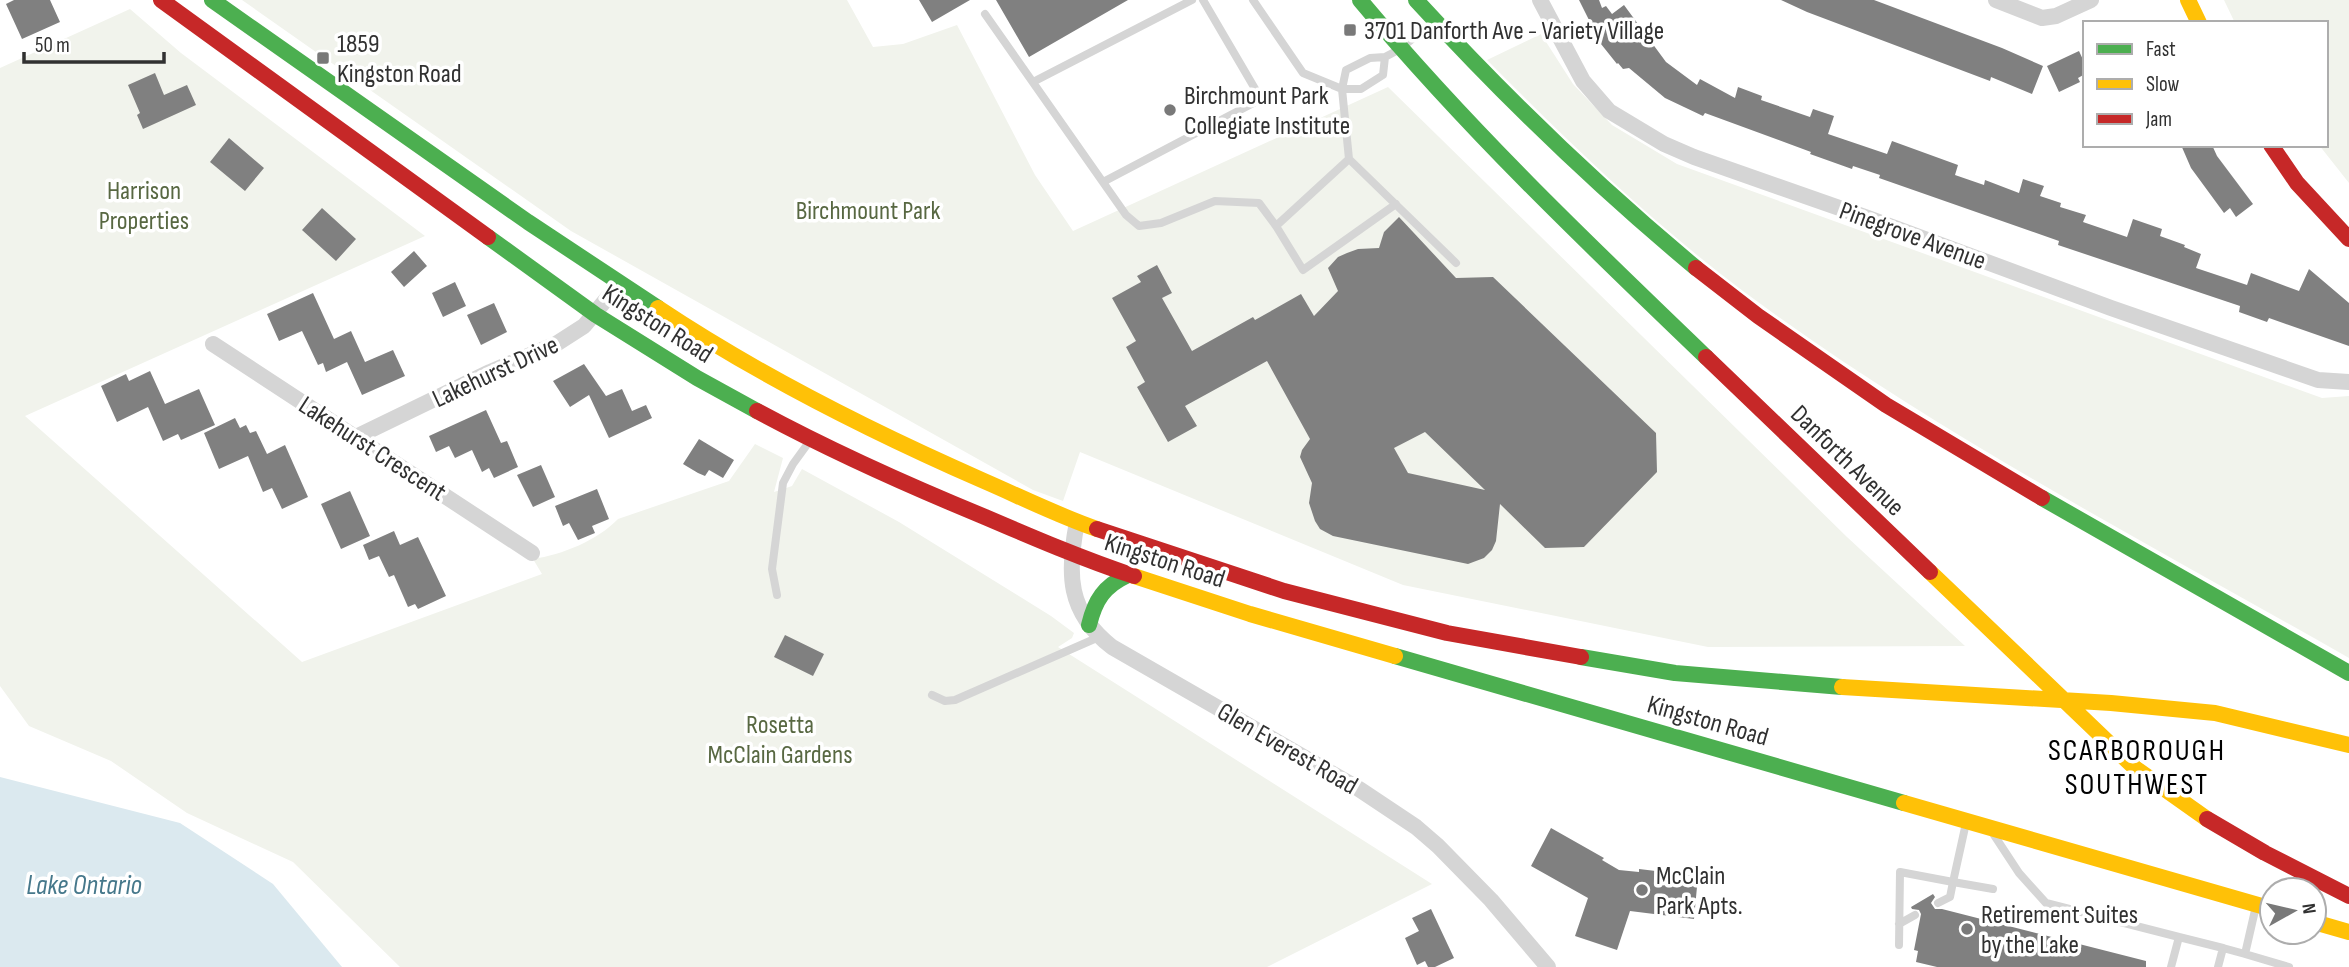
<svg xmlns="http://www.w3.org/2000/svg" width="2349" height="967" font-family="'Sofia Sans Condensed',sans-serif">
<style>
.green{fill:#f1f3ec}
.water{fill:#dbe9ef}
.building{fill:#808080;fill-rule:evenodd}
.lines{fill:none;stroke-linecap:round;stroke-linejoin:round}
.lane{stroke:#d5d5d5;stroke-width:8}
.street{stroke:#d5d5d5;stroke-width:16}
.fast{stroke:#4caf50;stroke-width:16}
.slow{stroke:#ffc107;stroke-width:16}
.jam{stroke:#c62828;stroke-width:16}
.poi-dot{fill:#797979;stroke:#fff;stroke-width:2.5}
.labels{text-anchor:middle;stroke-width:7;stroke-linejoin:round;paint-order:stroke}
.poi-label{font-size:26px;fill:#313131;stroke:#fff;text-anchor:start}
.park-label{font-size:26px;fill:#586842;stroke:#fff}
.street-label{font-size:26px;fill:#313131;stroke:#fff}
.water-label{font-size:28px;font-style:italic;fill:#46788b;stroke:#fff}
.quarter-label{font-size:30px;letter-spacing:2px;fill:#000;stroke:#fff}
</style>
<rect width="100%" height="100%" fill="#fff"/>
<!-- green -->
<path class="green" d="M242 0H847L873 47 903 44 957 25 1035 175 1073 231 1388 87 1847 537 1965 646 1708 647 1403 585 1080 452 1063 501 1033 490 571 231Z
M2224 0H2349V183L2319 145H2326V23H2235Z
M130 9 181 53 425 236 25 416 302 662 542 574 533 559C562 555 598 540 618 519L729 481 755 444 783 458 774 492 792 486 802 469 899 522 1051 616 1074 633 1072 638 1058 647 1432 884 1267 967H400L293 862 187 813 111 761 29 726 0 686V68Z
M1541 34 1573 84 1612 125 1677 164 2322 398 2349 396V658C2144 541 1933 432 1743 291 1651 222 1568 142 1487 60Z"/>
<!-- water -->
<path class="water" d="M0 777 180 823 273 884 342 967H0Z"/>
<!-- building -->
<path class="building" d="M14 0H50L60 22 22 39 6 4Z
M919 0H970L932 22Z
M996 0H1128L1029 57Z
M1579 0H1599L1602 8 1606 6 1612 14 1624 5 1666 62 1697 85 1700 79 1735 98 1738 87 1762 96 1761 100 1810 117 1813 109 1834 116 1828 134 1887 154 1892 141 1958 165 1955 175 1984 185 1985 180 2019 193 2023 179 2044 186 2040 196 2061 203 2060 207 2086 215 2083 222 2127 237 2133 219 2162 229 2160 236 2185 245 2184 247 2201 254 2196 268 2247 285 2251 273 2299 291 2309 269 2349 303V346L2269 318 2267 322 2239 312 2240 306 2058 245 2059 241 1879 178 1880 175 1853 166 1852 169 1810 154 1811 152 1705 113 1703 116 1665 98 1629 68 1623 69 1618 63 1617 64 1597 39 1598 38Z
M1781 0H1874L2002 48 2043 66 2032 94 1991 77 1990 81 1807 12Z
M2079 51 2085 64V74L2078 78 2080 82 2059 92 2047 66Z
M155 73 164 95 187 85 196 105 143 129 137 115 140 113 128 85Z
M229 138 264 168 245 191 210 162Z
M2181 145H2212L2217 156 2253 204 2236 217 2230 208 2224 213 2191 168Z
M322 208 356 239 336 261 302 230Z
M1399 217 1456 278 1493 277 1656 433 1657 472 1584 547 1545 548 1500 504 1496 541 1492 550 1484 558 1468 564 1333 536 1320 529 1315 521 1309 503 1312 483 1300 457 1302 450 1310 439 1267 361 1185 406 1197 426 1168 442 1137 387 1145 382 1126 347 1136 341 1112 298 1141 282 1137 276 1157 265 1172 293 1162 298 1192 351 1253 317 1255 320 1301 294 1314 316 1338 291 1328 268 1338 257 1347 253 1358 249 1379 248 1384 232ZM1425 432 1485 490 1408 473 1394 448Z
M414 251 427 266 404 287 391 272Z
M455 282 466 306 443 317 432 293Z
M313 293 334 339 351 331 365 362 393 350 405 376 362 395 347 362 326 372 323 363 318 365 302 331 279 341 267 314Z
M494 303 507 332 481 345 467 315Z
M584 364 606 396 622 389 632 411 646 405 652 418 609 438 589 395 570 407 553 381Z
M150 371 165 404 199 389 215 425 181 440 178 434 163 441 148 407 117 422 101 386 126 374 129 381Z
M486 410 501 443 507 441 518 467 494 478 489 468 482 472 472 450 455 458 449 446 436 452 429 436Z
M235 418 240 428 246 425 250 433 256 431 267 454 285 445 308 497 282 509 272 488 263 492 248 456 219 469 204 433Z
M699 439 734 460 723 478 709 470 705 476 698 473 683 464Z
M541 465 555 497 533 507 517 475Z
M597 489 609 519 592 526 595 533 578 540 569 523 563 526 555 506Z
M350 491 370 536 341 549 321 504Z
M394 531 400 545 418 537 446 596 418 609 415 604 408 607 394 575 389 577 379 556 369 560 363 545Z
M785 635 824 654 813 676 774 657Z
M1551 828 1604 858 1602 860 1619 870 1639 872V869L1698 876 1694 919 1630 911 1617 950 1575 936 1588 898 1531 866Z
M1933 894 1935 897 1931 903 1935 909H1942L2146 961V967H1937L1916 962 1918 951 1914 950 1921 914 1919 910 1912 909 1911 907Z
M1431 909 1454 958 1435 967H1428L1425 961 1417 965 1405 938 1419 931 1412 918Z"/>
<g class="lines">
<!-- lane -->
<path class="lane" d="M1253 0 1303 73 1342 89H1361L1383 75 1385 57
M985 14 1126 215 1139 226 1161 223 1215 201 1259 203 1276 226 1303 270 1396 204
M1432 23 1400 49 1385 57 1370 58 1346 70 1342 89 1349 159 1456 263
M1033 82 1192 0
M1103 182 1261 99 1203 0
M1276 226 1349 159
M777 595 772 569 783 483 793 464 809 442
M932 695 945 701 955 700 1099 637
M1994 835 2019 873 2046 903 2179 937
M1938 903 1950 897 1953 882 1993 889
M1899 924 1915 915
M1899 945 1900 872 1953 882 1966 823
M2245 954 2289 967
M2171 967 2179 937 2223 948
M2218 967 2223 948 2245 954 2256 906"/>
<!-- street -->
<path class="street" d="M1540 0 1583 81 1609 111 1664 144 1694 157 1868 218 2111 308 2318 380 2349 382
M1996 0 2042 18 2056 16 2091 0
M213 344 532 553
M356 437 490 372 556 344 584 326 619 284
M1077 522C1067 573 1067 612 1112 647L1359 789 1416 827 1438 846 1491 900 1548 967"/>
<!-- fast -->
<path class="fast" d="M212 0 528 222 658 308
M1360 0C1467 128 1586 242 1706 357
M1416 0C1504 96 1596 185 1696 268
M488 237 596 315 697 378 757 411
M2042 498 2349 673
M1089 625C1095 600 1104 586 1128 575
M1395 656 1904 803
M1581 657 1675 673 1842 687"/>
<!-- slow -->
<path class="slow" d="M2188 0 2199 23
M658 308C760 376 872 432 984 481 1021 497 1059 516 1097 529
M1930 572 2135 768 2207 819
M1134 576 1250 614 1395 656
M1842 687 2111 703 2215 713 2349 745
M1904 803 2272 909
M2314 922 2349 932"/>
<!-- jam -->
<path class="jam" d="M161 0 488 237
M2271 145 2297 183 2349 239
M1696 268 1758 316 1886 405 2042 498
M1706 357 1930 572
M757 411C831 451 907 485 985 517 1034 538 1083 559 1134 576
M1097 529 1284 591 1447 633 1581 657
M2207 819 2265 853 2349 896"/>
</g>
<!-- markers -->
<g class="poi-dot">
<rect x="1343" y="23" width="14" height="14" rx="3.5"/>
<rect x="316" y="51" width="14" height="14" rx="3.5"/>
<circle cx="1170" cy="110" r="7"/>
<circle cx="1642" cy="890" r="7"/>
<circle cx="1967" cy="929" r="7"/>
</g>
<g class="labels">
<!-- poi labels -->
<g class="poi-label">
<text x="1364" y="39">3701 Danforth Ave - Variety Village</text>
<text x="337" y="52">1859<tspan x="337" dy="30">Kingston Road</tspan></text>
<text x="1184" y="104">Birchmount Park<tspan x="1184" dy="30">Collegiate Institute</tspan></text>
<text x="1656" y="884">McClain<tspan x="1656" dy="30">Park Apts.</tspan></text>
<text x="1981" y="923">Retirement Suites<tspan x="1981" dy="30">by the Lake</tspan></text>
</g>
<!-- park labels -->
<g class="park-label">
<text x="144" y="199">Harrison<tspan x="144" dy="30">Properties</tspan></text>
<text x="868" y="219">Birchmount Park</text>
<text x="780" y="733">Rosetta<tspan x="780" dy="30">McClain Gardens</tspan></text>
</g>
<!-- street labels -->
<g class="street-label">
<text transform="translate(1913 235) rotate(20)" y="9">Pinegrove Avenue</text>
<text transform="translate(658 323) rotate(32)" y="9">Kingston Road</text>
<text transform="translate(495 371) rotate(-25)" y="9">Lakehurst Drive</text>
<text transform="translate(373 448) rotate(33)" y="9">Lakehurst Crescent</text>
<text transform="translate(1848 460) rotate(44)" y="9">Danforth Avenue</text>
<text transform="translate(1165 560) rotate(18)" y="9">Kingston Road</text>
<text transform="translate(1708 720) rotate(16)" y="9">Kingston Road</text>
<text transform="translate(1288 748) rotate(30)" y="9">Glen Everest Road</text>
</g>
<!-- water labels -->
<g class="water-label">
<text x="84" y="894">Lake Ontario</text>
</g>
<!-- quarter labels -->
<g class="quarter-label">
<text x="2137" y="760">SCARBOROUGH<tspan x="2137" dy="34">SOUTHWEST</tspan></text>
</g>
</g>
<!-- legend -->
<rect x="2083" y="21" width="245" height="126" fill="#ffffff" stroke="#adadad" stroke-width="2"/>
<rect x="2097" y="44" width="35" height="10" fill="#4caf50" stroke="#adadad" stroke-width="2"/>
<text x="2146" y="56" font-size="21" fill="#313131">Fast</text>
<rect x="2097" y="79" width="35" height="10" fill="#ffc107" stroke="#adadad" stroke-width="2"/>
<text x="2146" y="91" font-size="21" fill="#313131">Slow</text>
<rect x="2097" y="114" width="35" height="10" fill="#c62828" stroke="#adadad" stroke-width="2"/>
<text x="2146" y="126" font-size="21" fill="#313131">Jam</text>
<!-- north arrow -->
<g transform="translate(2293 911) rotate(82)"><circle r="33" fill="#ffffff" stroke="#adadad" stroke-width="2"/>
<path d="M0-5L12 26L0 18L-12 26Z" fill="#797979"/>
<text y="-10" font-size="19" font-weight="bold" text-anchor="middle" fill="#313131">N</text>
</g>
<!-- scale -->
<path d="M24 52v10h140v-10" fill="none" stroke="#313131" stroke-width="3.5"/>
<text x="35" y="52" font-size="21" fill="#313131" stroke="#ffffff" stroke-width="5" paint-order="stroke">50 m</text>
</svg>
